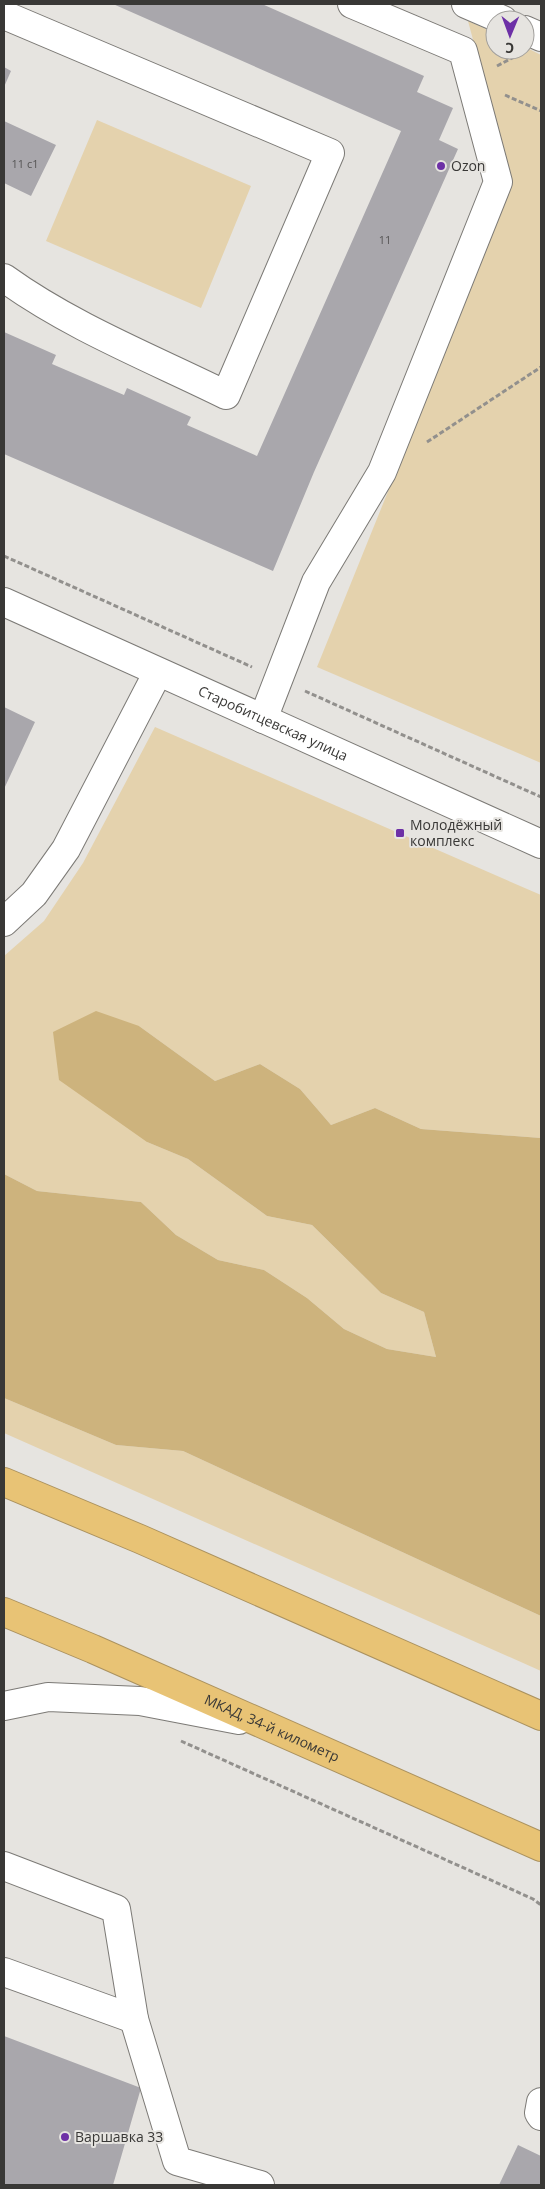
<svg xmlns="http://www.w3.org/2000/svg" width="545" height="2189" font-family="'Open Sans',sans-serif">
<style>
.green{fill:#e4d2ad}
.forest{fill:#cdb37d}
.building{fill:#a9a7ac}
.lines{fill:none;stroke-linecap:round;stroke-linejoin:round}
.minor-casing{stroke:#7c7a76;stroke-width:30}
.highway-casing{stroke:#ab925f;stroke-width:30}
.path{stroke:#92908d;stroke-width:3;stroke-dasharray:5 2.5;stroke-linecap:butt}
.minor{stroke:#fff;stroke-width:28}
.highway{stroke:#e8c375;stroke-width:28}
.poi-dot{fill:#6d30a6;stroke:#e6e4e0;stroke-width:2}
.labels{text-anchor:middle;stroke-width:4;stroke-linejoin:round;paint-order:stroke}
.number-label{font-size:11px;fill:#555454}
.poi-label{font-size:14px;fill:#393836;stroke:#e6e4e0;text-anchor:start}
.street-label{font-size:14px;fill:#393836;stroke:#e6e4e0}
</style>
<rect width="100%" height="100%" fill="#e6e4e0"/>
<!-- green -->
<path class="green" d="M468 21 495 33V50H525V47L541 55V763L317 667 512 185Z
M97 120 251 186 201 308 46 241Z
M155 727 541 895V1138L421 1129 375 1108 331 1125 300 1089 260 1064 215 1081 139 1026 147 1142 188 1159 267 1216 312 1225 381 1293 424 1312 436 1357 387 1349 344 1329 307 1298 264 1270 218 1260 176 1235 141 1202 37 1191 4 1174V956L44 921 83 863Z
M4 1398 116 1445 183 1451 541 1616V1671L4 1433Z"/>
<!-- forest -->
<path class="forest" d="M96 1011 139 1026 215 1081 260 1064 300 1089 331 1125 375 1108 421 1129 541 1138V1616L183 1451 116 1445 4 1398V1174L37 1191 141 1202 176 1235 218 1260 264 1270 307 1298 344 1329 387 1349 436 1357 424 1312 381 1293 312 1225 267 1216 188 1159 147 1142 59 1080 53 1032Z"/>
<!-- building -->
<path class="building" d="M113 4H262L424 76 417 92 453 108 439 140 458 149 314 472 273 571 4 454V332L56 355 52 364 124 395 127 388 191 417 187 425 257 456 401 131Z
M4 67 11 71 4 87Z
M4 121 56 145 31 196 4 183Z
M4 707 35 722 4 789Z
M4 2036 141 2088 113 2185H4Z
M518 2145 541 2156V2185H499Z"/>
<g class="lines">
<defs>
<g id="minor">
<path d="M466 4 503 20"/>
<path d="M4 15 330 153 226 395C151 358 72 327 4 278"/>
<path d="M525 30 541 37"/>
<path id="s1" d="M4 602 541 844"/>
<path d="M263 719 316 582 382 472 498 182 463 51 352 4"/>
<path d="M4 922 34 894 66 849 158 672"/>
<path d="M4 1706 48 1697 140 1701 239 1720"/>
<path d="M4 1866 116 1909 134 2019 177 2161 260 2185"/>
<path d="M4 1972 134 2019"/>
<path d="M541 2102 539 2113 541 2116"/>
</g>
<g id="highway">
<path d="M4 1482 140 1539 541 1716"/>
<path id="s2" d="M4 1612 93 1649 541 1847"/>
</g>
</defs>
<!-- minor casing -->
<use href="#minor" class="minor-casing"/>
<!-- highway casing -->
<use href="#highway" class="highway-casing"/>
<!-- path -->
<path class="path" d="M497 66 514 57
M505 95 541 111
M427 442 541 367
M4 556 252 667
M305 691 541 797
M181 1741 533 1899 541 1905"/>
<!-- minor -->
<use href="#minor" class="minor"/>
<!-- highway -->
<use href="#highway" class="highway"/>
</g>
<!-- markers -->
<g class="poi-dot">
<circle cx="441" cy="166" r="5"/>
<rect x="395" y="828" width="10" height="10" rx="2.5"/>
<circle cx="65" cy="2137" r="5"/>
</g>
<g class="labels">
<!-- number labels -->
<g class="number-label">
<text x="25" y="168">11 с1</text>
<text x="385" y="244">11</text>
</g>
<!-- poi labels -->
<g class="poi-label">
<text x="451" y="171">Ozon</text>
<text x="410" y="830">Молодёжный<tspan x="410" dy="16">комплекс</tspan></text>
<text x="75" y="2142">Варшавка 33</text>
</g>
<!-- street labels -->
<g class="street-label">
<text dy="5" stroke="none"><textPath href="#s1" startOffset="295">Старобитцевская улица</textPath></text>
<text dy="5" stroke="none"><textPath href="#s2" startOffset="292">МКАД, 34-й километр</textPath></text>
</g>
</g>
<!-- border -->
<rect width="545" height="2189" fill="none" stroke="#393836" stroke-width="10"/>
<!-- north arrow -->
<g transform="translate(510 35) rotate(181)"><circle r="24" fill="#e6e4e0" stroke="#a19f9c"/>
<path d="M0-4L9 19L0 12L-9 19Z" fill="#6d30a6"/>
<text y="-8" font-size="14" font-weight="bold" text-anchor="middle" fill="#393836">С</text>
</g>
</svg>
